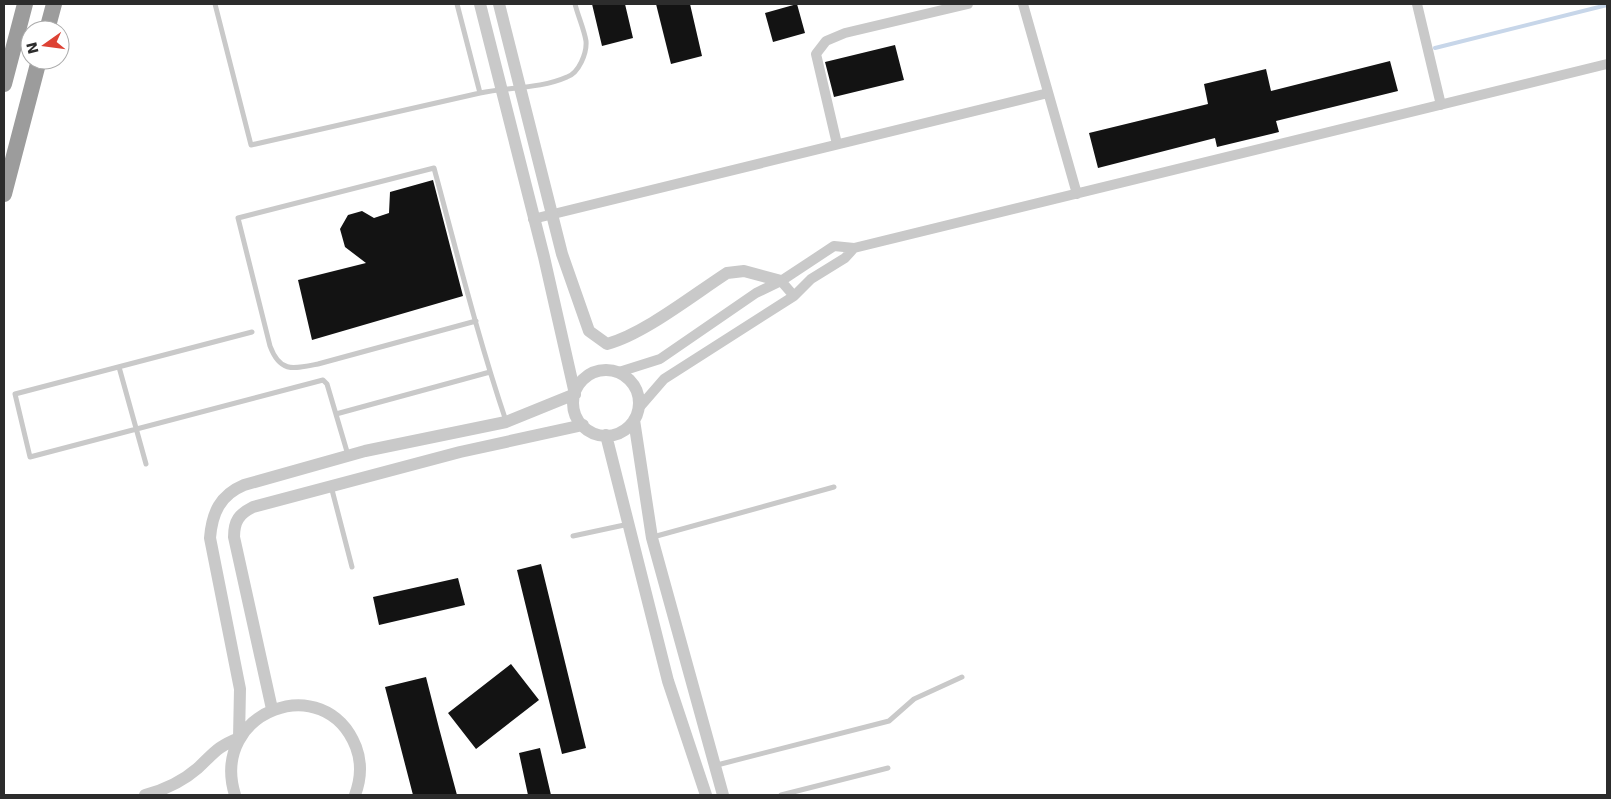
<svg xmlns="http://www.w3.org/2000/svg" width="1611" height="799" font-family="'DejaVu Sans',sans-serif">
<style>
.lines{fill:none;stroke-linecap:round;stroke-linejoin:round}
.stream{stroke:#c7d6e9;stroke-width:4}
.building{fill:#131313}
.service{stroke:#c9c9c9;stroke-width:5}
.minor{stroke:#c9c9c9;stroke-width:10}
.tertiary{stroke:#c9c9c9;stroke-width:12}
.trunk{stroke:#9c9c9c;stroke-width:16}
</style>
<rect width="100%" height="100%" fill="#fff"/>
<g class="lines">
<!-- stream -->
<path class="stream" d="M1435 48 1607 5"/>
</g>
<!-- building -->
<path class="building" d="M592 4H625L633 38 602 46Z
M656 4H690L702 56 671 64Z
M797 4 805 33 773 42 765 13Z
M895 45 904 80 834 97 825 62Z
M1390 61 1398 91 1276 121 1279 132 1217 147 1215 138 1098 168 1089 133 1208 104 1204 84 1266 69 1271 91Z
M433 180 463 296 312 340 298 280 366 263 345 247 340 229 348 215 362 211 374 218 389 213 390 192Z
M541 564 586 748 562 754 517 570Z
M458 578 465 605 379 625 373 597Z
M511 664 539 700 476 749 448 713Z
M426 677 439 728 457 795H413L385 687Z
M540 748 551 795H528L519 753Z"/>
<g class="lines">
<!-- service -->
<path class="service" d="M215 4 251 145 480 93C508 87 540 89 567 77 579 73 587 53 586 41 584 29 578 16 575 4
M457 4 480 93
M476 321 318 364C293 369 280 373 270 346L238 218 434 168C457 253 478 338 506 421
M252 332 15 394 30 457 323 380 327 384 348 455
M119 367 146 464
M336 414 490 372
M331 486 352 567
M573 536 629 524
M653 537 834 487
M717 765 889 721 914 699 962 677
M781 795 888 768"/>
<!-- minor -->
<path class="minor" d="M1023 4 1077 194
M1417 4 1441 105
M837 144 816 54 826 41 845 33 968 4
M533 219 1048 93
M854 248 1607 64
M781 281 794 296
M619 372 660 359 756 293 781 281 834 246 854 248 845 258 811 279 794 296 664 379 638 409"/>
<!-- tertiary -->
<path class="tertiary" d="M499 4 562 254 589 331 607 344C644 334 693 295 727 273L744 271 781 281
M573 403a33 33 0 1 1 66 0a33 33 0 1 1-66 0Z
M634 420 652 538 723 795
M606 435 668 681 706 795
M272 709 234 537C234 521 239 514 253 507L460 452 583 425
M145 795C164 790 183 781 198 768 215 752 217 747 239 738L240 689 210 538C212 513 220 495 244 485L365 451 506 422 575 394 544 257 480 4
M235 795C209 711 325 668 356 747 362 763 361 779 355 795"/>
<!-- trunk -->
<path class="trunk" d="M47 30 54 4
M4 84 25 4
M4 194 39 60"/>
</g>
<!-- border -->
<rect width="1611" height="799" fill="none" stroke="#2c2c2c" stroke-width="10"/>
<!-- north arrow -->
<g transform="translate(45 45) rotate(256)"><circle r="24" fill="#ffffff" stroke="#ababab"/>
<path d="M0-4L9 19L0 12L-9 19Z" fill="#dd4234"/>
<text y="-8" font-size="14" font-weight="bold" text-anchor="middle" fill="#2c2c2c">N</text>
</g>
</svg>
